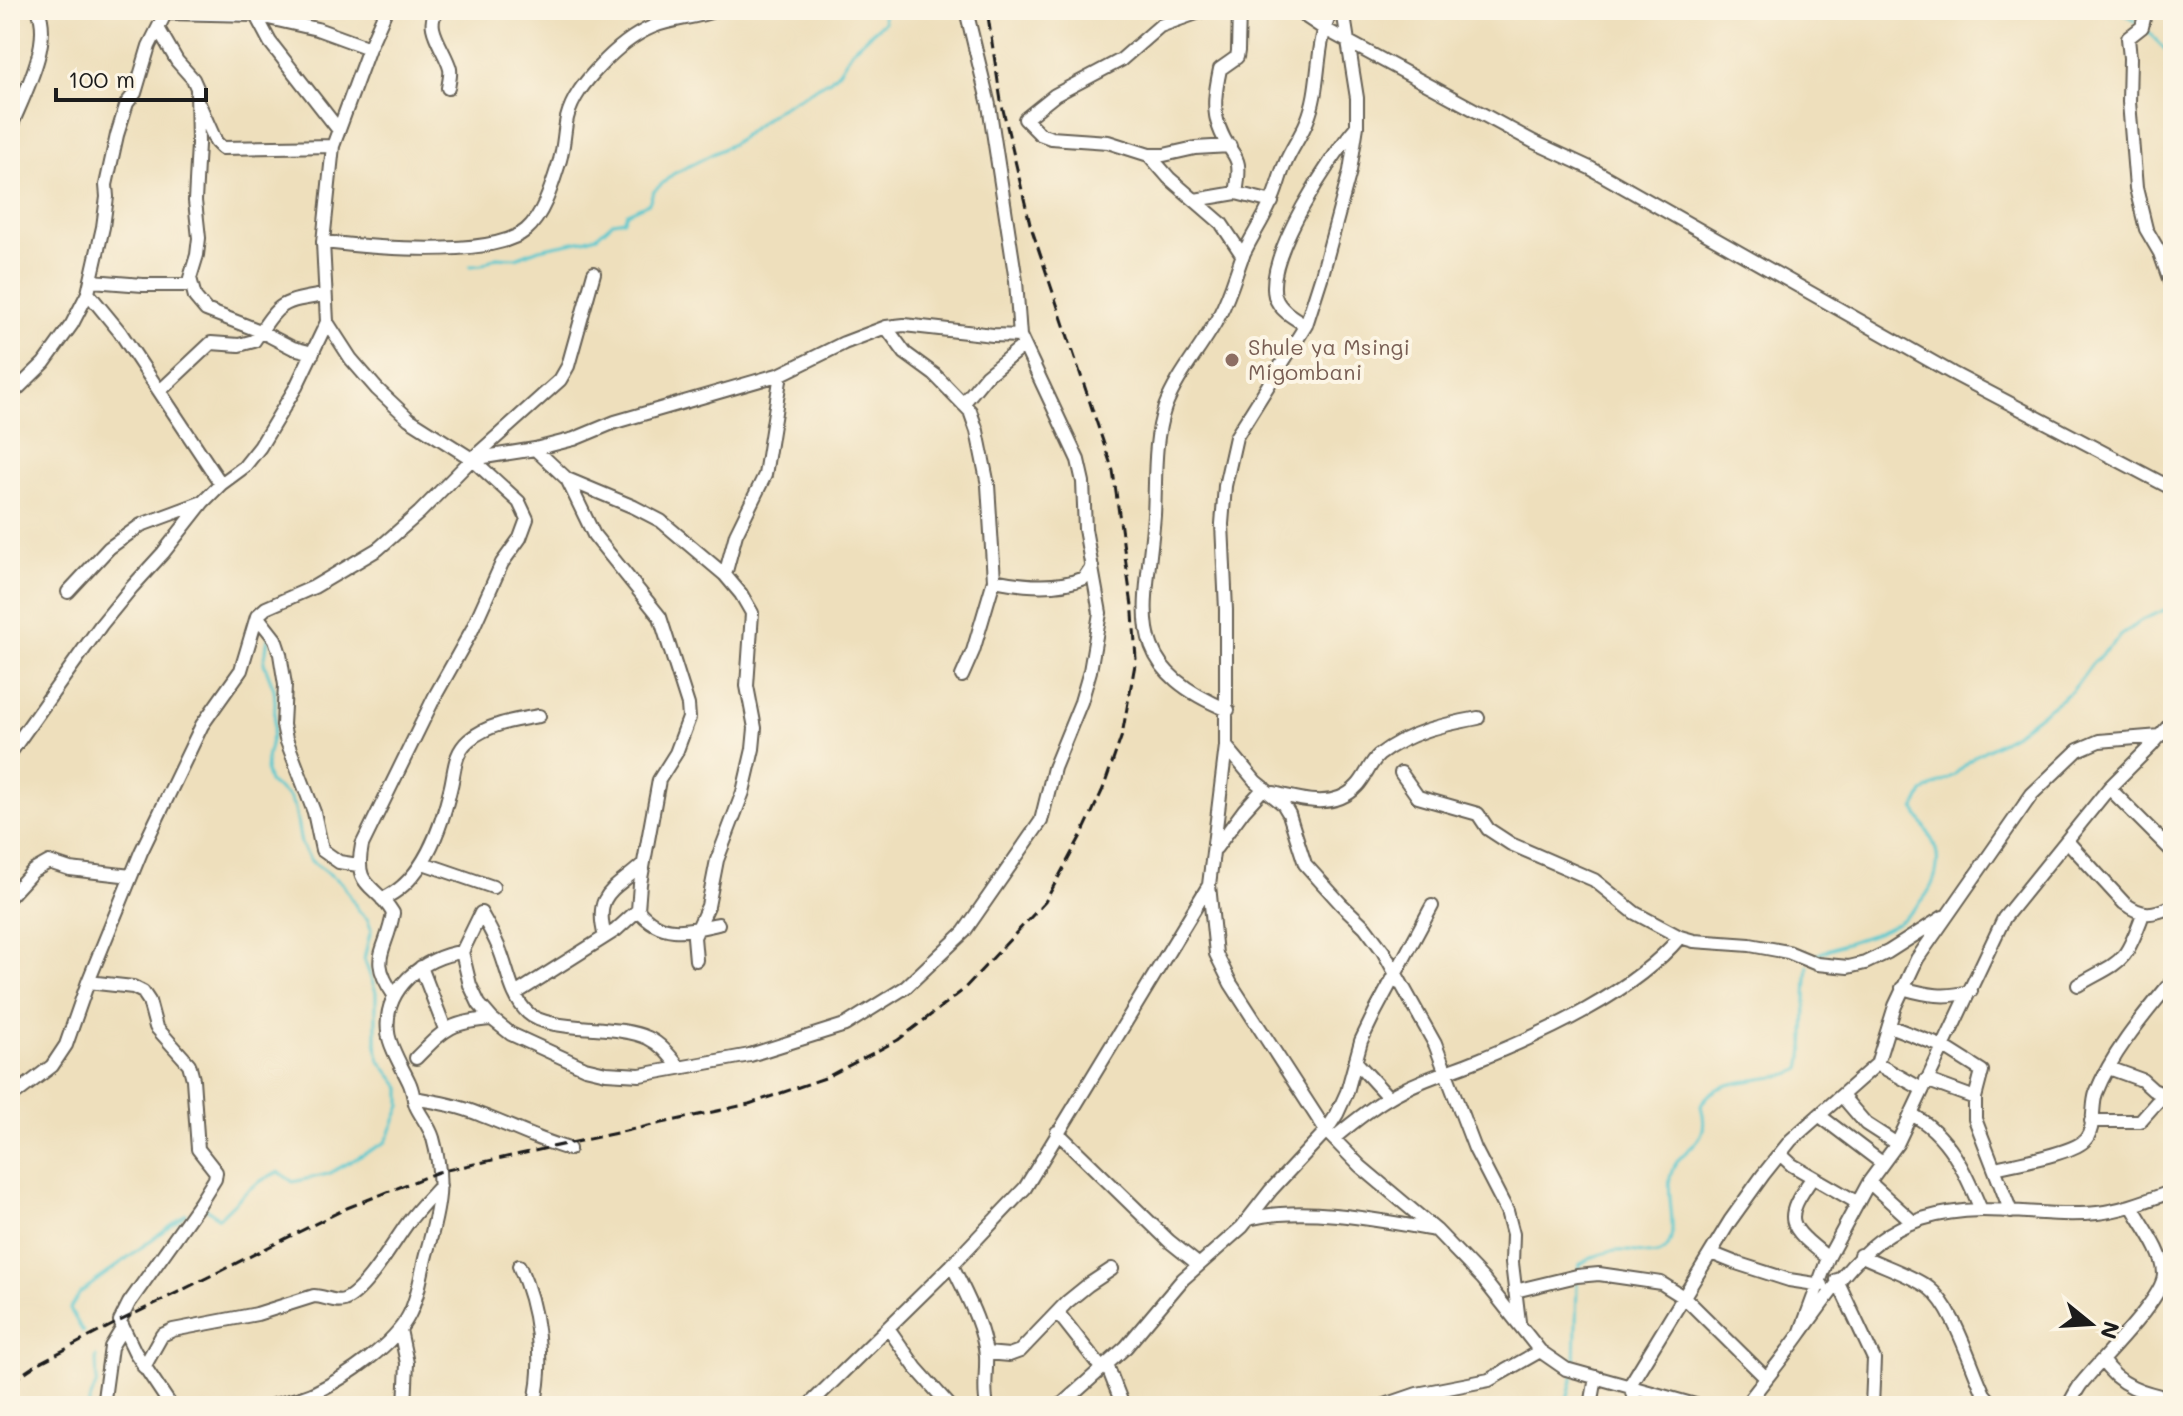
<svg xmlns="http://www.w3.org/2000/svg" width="2183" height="1416" font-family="Mali,sans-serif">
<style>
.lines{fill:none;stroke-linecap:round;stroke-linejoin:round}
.stream{stroke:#5bc8cf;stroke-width:3}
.street-casing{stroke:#666054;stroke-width:16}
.street{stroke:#fff;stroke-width:12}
.rail{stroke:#1c1c1c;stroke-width:3;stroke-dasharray:12 6;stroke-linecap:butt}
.education-dot{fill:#8d6e63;stroke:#fcf5e5;stroke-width:3}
.labels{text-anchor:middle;stroke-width:8;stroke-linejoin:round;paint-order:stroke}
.education-label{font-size:22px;fill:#785e54;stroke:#fcf5e5;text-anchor:start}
</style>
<rect width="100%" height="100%" fill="#fcf5e5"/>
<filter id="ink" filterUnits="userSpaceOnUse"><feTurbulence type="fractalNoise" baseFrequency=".0125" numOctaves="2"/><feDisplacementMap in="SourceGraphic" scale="16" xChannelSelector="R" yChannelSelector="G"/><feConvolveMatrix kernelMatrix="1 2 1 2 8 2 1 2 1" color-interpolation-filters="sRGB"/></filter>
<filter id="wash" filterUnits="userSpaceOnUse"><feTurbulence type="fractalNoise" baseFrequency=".006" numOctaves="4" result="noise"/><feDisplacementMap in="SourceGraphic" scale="32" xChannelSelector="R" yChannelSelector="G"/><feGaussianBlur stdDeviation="1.8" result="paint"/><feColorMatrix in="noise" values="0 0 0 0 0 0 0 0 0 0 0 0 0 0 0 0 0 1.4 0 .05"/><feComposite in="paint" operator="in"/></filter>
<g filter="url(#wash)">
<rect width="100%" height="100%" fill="#eedfbc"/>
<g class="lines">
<!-- stream -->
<path class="stream" d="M2121 10 2140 25
M2146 30 2173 57
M470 266 482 265 496 257 516 258 539 249 584 240 597 236 613 222 624 220 627 213 649 203 653 192 673 174 732 144 778 109 830 80 839 71 854 48 884 22 882 10
M1813 957C1832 946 1851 942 1871 935 1905 924 1941 893 1937 854 1935 839 1921 823 1915 809L1923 792 1954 775 1975 756 2013 735 2073 690 2092 664 2123 634 2140 621 2173 606
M202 1205 219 1218C241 1197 251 1183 279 1172L293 1182 328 1174 386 1142 401 1106V1088L380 1061 376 1044V992L364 959 371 929 368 920 359 911 342 883 311 861 301 844 295 809 289 797 269 782 266 772 267 757 274 728 275 702 274 689 264 663 268 638
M1578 1274 1579 1265C1600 1251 1618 1248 1643 1253 1649 1254 1654 1256 1661 1253 1682 1242 1666 1199 1670 1178 1677 1144 1714 1149 1701 1106 1715 1073 1772 1085 1801 1069 1808 1035 1804 1001 1808 966
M83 1332 70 1309 80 1293 186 1214
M1575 1369 1577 1281
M88 1406 97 1382 96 1357
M1565 1406 1573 1377"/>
</g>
</g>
<g filter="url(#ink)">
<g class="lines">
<defs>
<path id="street" d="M386 10 369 48 333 146 323 242 327 322 351 359 377 389 409 419 472 459 535 449 574 439 615 422 781 374 844 343 886 327 904 325 993 335 1020 336
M439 10C421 24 446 51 450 69 451 74 449 82 448 88
M1205 10 1160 26 1121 60 1055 95 1025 119 1040 134 1051 138 1108 142 1149 155H1164L1195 148 1230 146
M1296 10 1323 28 1534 142 1590 168 1952 373 2173 489
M1343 10 1357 98V126L1350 171 1322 275 1306 325 1236 437 1225 486 1222 524 1226 610V746L1209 885 1216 954 1231 984 1326 1131 1360 1166 1436 1230 1483 1279 1540 1351 1566 1369 1699 1406
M2146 10 2142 27 2128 38 2130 58 2129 102 2136 188 2146 229 2160 253 2173 290
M254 12 270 42 338 129
M166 13 255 15 317 29 369 48
M158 28 177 61 193 79 197 88 198 144 195 201 199 238 197 255 190 278 195 297 206 310 260 331 293 348 313 353
M200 106 216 142 222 148 333 146
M10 129C22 98 53 43 38 10
M1149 155 1169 178 1221 223 1243 256
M1236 193C1244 149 1231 161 1219 127 1212 108 1216 88 1220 69L1237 57 1238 51 1239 10
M1195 200 1236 193 1272 202
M323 242C368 247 491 259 526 230 544 215 553 182 560 160 564 146 564 132 567 118 572 98 585 82 599 67 613 52 633 35 652 27 672 18 695 19 716 10
M92 281 143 285H190
M88 293 120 332 221 484
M1306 325C1294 318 1279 310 1275 296 1265 256 1331 156 1357 126
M886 327 905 353 935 375 970 411 977 431 988 485 994 580 973 651 962 676
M160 391 211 343 239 345 254 341C280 303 278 302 325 295
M10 396 44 363 72 324 88 293 103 227 107 197 106 185 117 135 127 103 135 93 149 46 167 10
M963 404 986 376 1024 345
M535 449 567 479 634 507 661 521 725 575 741 594 752 613 747 686 755 728 753 749 743 792 717 860 708 906 694 937 696 960
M567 479 594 535 660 617 688 705 689 718 676 753 659 780 640 884 638 910C661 938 687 931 718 924
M725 575 736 534 765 475 781 374
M994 580C1022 586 1057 589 1084 578L1092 566
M68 592 109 548 141 525 203 502
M257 616 275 639 280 654 285 685 283 725 286 739 314 812 322 850 339 862 358 865
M1228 710C1119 665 1147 611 1154 515 1156 479 1153 442 1165 407 1178 373 1204 346 1220 314 1230 295 1235 276 1242 257 1250 239 1262 222 1270 204 1277 191 1279 177 1285 164 1291 149 1301 136 1307 121 1322 85 1314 45 1332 10
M1226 746 1256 782 1283 804 1289 814 1305 864 1341 904 1365 927 1383 951 1435 1044 1475 1149 1507 1211 1513 1234 1512 1263 1519 1322
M10 753 101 625 132 587 163 553 203 502 221 484 244 467 260 447 296 387 327 322
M1401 773 1418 797 1478 814 1488 829 1511 844 1594 880 1635 913 1680 937 1694 941 1750 945 1788 952 1817 964 1848 967 1865 963 1888 952 1943 917
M2109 788 2173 852
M1274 793C1301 800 1335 810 1357 786 1366 777 1369 764 1379 755 1409 732 1442 725 1478 718
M2067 841 2124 903C2142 917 2153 915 2173 906
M1216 848 1244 810 1264 788
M423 863 493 887
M10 896 33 871 49 862 70 869 131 876
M382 899C423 882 442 826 451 786 455 769 454 753 469 740 488 724 515 720 539 716
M481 913C487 924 493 934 498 946 508 968 510 996 528 1013 549 1033 617 1023 648 1038 661 1044 670 1056 679 1067
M605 937C593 892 614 891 643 864
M462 952 470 985 479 1004 492 1019 511 1034 585 1068 606 1073 640 1075 750 1055 845 1025 906 987 964 932 1041 821 1054 768 1081 702 1090 671 1100 613 1085 529 1083 482 1078 460 1020 336 1016 281 989 105 966 10
M421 967 445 1029
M88 982 133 987 143 992 149 1001 156 1027 189 1064 193 1079 198 1149 216 1172 215 1179 200 1203 129 1303 120 1321 135 1352 171 1406
M2078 985C2123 959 2124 966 2143 914
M1902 988C1927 995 1946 999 1971 991
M515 994 616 930 638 910
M394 995C367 956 387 953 393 913 375 882 353 890 362 845L435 696 472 630 502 563 520 538 527 519 519 502 472 459
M1889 1026 1944 1047 1982 1071 1975 1098V1119L2011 1212
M416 1058C445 1029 449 1022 492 1019
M1357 1063 1388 1097
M1877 1064 1922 1089
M2109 1068 2142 1080 2153 1090 2165 1095
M1926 1080 1975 1098
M1842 1096 1866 1124 1897 1144
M10 1098 52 1066 66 1045 88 982 141 852 202 725 241 670 257 616 266 608 314 587 378 549 419 513 472 459 560 380 568 366 594 273
M414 1098C437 1102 460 1106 481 1115 511 1126 538 1140 569 1149
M1911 1114C1948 1133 1966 1173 1981 1210
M1820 1116 1882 1163
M2091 1121H2140L2156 1103 2173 1091
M1057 1132 1169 1241 1199 1265
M1334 1138C1351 1124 1369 1109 1388 1098 1416 1081 1448 1072 1478 1060 1545 1033 1633 993 1680 937
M1780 1154 1792 1165 1858 1203
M1995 1168C2015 1163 2070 1154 2084 1141 2096 1130 2091 1107 2096 1093 2112 1052 2145 1014 2173 980
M1813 1177C1782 1220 1787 1225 1828 1258
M1869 1182 1912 1221
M1248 1219C1304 1205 1378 1220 1435 1230
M1711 1253 1736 1263 1789 1280 1822 1285
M1860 1255C1880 1265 1912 1275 1929 1288 1954 1307 1970 1364 1984 1394L1990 1401 2010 1406
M952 1265C965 1293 983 1324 986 1355 987 1373 983 1389 987 1406
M519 1266C538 1307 545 1361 534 1406
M1837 1280 1874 1359 1872 1406
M1515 1291 1577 1276 1599 1274 1661 1283 1685 1298 1766 1378
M1058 1313 1102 1369
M888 1328 916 1368 950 1406
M400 1330 407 1363 405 1406
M1800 1334 1828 1258 1869 1182 1897 1144 2004 918 2109 788 2151 746 2173 721
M986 1353 1009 1355 1020 1351 1067 1302 1088 1285 1112 1269
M2102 1360C2118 1386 2144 1393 2173 1399
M1107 1365 1123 1406
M144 1367 162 1335 173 1330 257 1314 314 1296C324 1296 335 1303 344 1300 365 1292 393 1243 407 1224 417 1210 429 1198 440 1186
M103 1406 111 1347 122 1329
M270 1406C285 1402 302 1399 316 1392 346 1377 394 1345 409 1315 419 1296 421 1272 427 1251 439 1209 445 1181 433 1138 429 1125 421 1117 416 1106 413 1098 413 1090 409 1082 403 1069 389 1046 388 1032 383 989 423 957 462 952L481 913
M808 1406 952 1265 1025 1188 1209 885
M1060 1406 1126 1347 1183 1279 1242 1227 1271 1190 1326 1131 1337 1114 1347 1092 1361 1041 1375 1012 1432 906
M1382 1406 1417 1394 1489 1380 1540 1351
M1591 1406 1596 1377
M1636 1406 1630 1385 1730 1221 1763 1175 1791 1140 1877 1064 1895 1006 1917 959 2032 794 2078 750 2099 741 2160 736
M1745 1406C1763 1382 1783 1358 1800 1334 1853 1261 1882 1212 1982 1210 2020 1210 2059 1217 2097 1213 2124 1210 2148 1200 2173 1191
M2068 1406C2072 1399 2076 1391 2081 1384 2098 1362 2164 1299 2164 1274 2164 1252 2142 1225 2132 1206"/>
</defs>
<!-- street casing -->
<use href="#street" class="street-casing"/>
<!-- street -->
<use href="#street" class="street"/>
<!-- rail -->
<path class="rail" d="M10 1382 39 1363 120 1321 347 1208 438 1172 749 1104 825 1078 898 1040 962 991 1045 902 1083 832 1103 789 1122 735 1136 659 1133 613 1113 471 1030 224 1001 101 987 10"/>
</g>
</g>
<!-- markers -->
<circle class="education-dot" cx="1232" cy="360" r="8"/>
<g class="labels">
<!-- education labels -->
<g class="education-label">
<text x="1248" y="355">Shule ya Msingi<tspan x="1248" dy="25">Migombani</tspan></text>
</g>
</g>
<!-- margin -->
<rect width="2183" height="1416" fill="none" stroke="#fcf5e5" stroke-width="40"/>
<!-- north arrow -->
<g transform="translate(2091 1324) rotate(108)" stroke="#fcf5e5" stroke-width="6" paint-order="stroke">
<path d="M0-6L14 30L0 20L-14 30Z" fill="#1c1c1c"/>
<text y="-12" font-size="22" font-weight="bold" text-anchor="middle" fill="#1c1c1c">N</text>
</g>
<!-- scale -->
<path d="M56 88v12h150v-12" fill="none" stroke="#1c1c1c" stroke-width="4"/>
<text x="68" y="88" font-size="24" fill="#1c1c1c" stroke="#fcf5e5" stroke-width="6" paint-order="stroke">100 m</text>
</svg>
